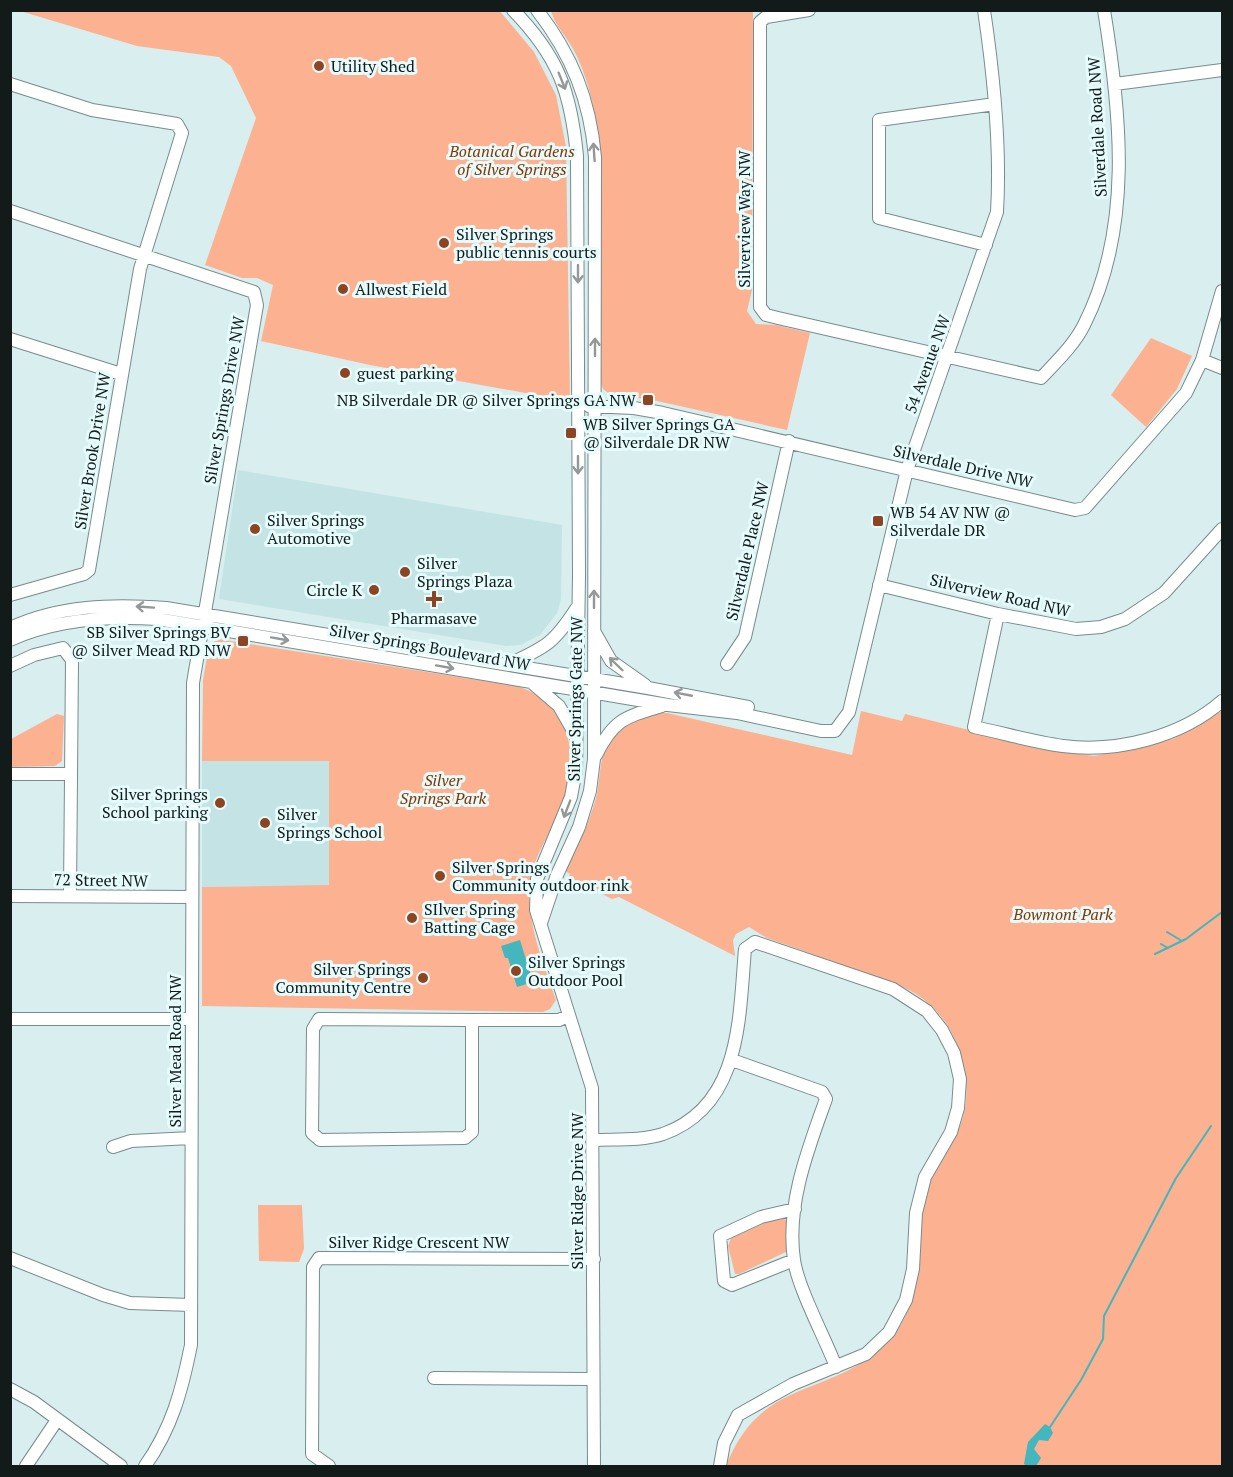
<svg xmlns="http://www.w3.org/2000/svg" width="1233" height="1477" font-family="'PT Serif',serif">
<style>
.built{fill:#c4e3e5}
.green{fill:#fcb190}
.water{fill:#44b6bd}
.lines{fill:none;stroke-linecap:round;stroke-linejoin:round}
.stream{stroke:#44b6bd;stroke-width:2}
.minor-casing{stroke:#788c8d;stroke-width:14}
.minor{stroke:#fff;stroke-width:12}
.oneway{stroke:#949898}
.poi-dot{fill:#8c4523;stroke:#e5fbfc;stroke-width:2}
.labels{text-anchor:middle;stroke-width:6;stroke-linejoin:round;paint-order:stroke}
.poi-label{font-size:16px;fill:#121a1a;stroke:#e5fbfc;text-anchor:start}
.street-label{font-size:16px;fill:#121a1a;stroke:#e5fbfc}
.park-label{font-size:16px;font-style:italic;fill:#863400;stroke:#e5fbfc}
</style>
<rect width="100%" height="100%" fill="#d8eeef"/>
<!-- built -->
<path class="built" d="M238 470 562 525 561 599 557 613 540 635 520 645 506 646 219 599Z
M202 761H329V886L202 887Z"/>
<!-- green -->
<path class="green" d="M499 10 534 52 556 95 566 147 570 401 370 365 261 341 273 285 257 278H242L205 265 256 118 231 66 219 57 137 46 20 11Z
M551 11H753L752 290 747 311 756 324 776 325 810 333 787 430 648 399 612 396 603 389 600 381V147C595 112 589 77 572 47 564 34 555 25 551 11Z
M1151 338 1192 356 1177 389 1146 427 1111 395Z
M218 639 517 686C573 705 580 757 561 808 551 833 533 856 530 884 526 923 544 964 556 1000L550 1009 543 1012 202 1006V887L329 885V761H202L203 680 209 645Z
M861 711 902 721 905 714 1041 748 1094 756 1173 739 1222 711V1466H726C761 1376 828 1399 886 1344 925 1306 915 1248 924 1199 930 1167 957 1145 964 1113 973 1074 956 1023 923 999 905 985 883 979 861 972 830 960 798 949 767 938L749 927 736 934 733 940 735 956 619 897 612 899 569 877 570 874 565 871C577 847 589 824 596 798 600 783 599 767 604 752 612 726 641 712 667 713L852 755Z
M57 714 64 716 62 761 55 766 11 767V739Z
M258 1205H302L304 1249 299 1262 259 1261Z
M779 1216 789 1222 788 1251 739 1274H735L728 1246 731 1238Z"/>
<!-- water -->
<path class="water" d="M520 940 533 982 517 987 508 958H505L501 946Z
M1045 1424 1050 1427 1053 1433 1048 1441 1039 1440 1034 1449 1041 1458 1036 1466H1027L1024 1464 1028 1442Z"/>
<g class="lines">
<!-- stream -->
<path class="stream" d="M1167 932 1182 941
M1161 944 1168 948
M1155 954 1186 939 1222 912
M1050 1427 1081 1380 1103 1339 1104 1316 1176 1178 1211 1126"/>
<defs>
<path id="minor" d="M513 10C559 57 571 93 577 156L579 575 576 770 571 797 537 879 536 910 592 1088 594 1466
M537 10C572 55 590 100 595 157L594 759 590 791 579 827 557 875 541 923
M809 10 766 17 760 22V307L766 315 778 318 1041 378C1056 362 1074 345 1084 325 1133 228 1121 114 1104 10
M10 84 92 110 177 124 182 133 140 269 89 570 84 574 10 595
M1115 84 1222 70
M10 211 254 292 257 305 193 683 191 1345C182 1390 172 1428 145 1466
M986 245 879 218V120L995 104
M10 339 121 374
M1202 360 1222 368
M589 406 634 408 663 413 1075 510 1085 508 1186 393 1202 360 1222 291
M879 585 998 614 1076 629 1101 627 1125 619 1164 593 1222 529
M998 614 974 727C1003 733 1033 742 1063 746 1117 753 1181 737 1222 701
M10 628C59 605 113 604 166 608L648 688 748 707
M594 631 611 661 645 685
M10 640C56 619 108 616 157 619L668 705 737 713 821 731H835L849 712 907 470 997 212C1001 145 994 77 984 10
M509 664C547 647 555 642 578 606
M727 664 745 637 789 441
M10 666 34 655 63 648 72 660 70 895
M531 682 559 706 575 734
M596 755C614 719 625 717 662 706
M10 774H71
M10 896 192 897
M10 1019H191
M319 1019 472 1020V1132L465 1138 320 1140 312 1133 313 1029Z
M472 1020H559L568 1016
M732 1060 822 1092 826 1099C808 1149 786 1205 794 1260 798 1288 825 1338 836 1367
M594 1140C617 1139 641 1141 663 1134 742 1106 739 1017 745 949L755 942 893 989 927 1011 942 1030 954 1053 960 1079 958 1108 951 1132 925 1177 916 1213 913 1269 906 1300 889 1332 866 1354 793 1384 738 1415 724 1443 720 1466
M113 1147 131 1141 191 1138
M10 1258 103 1295 130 1303 191 1305
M794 1260 732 1285 724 1281 720 1236 761 1217 795 1209
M434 1378 593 1379
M10 1389 34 1402 121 1466
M26 1466 57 1420
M329 1466 312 1454 313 1267 319 1258 594 1259"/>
</defs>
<!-- minor casing -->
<use href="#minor" class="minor-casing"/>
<!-- minor -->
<use href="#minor" class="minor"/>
</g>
<!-- one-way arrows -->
<defs><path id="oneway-shaft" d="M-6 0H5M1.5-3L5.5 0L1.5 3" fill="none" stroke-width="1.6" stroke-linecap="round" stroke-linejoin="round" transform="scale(1.5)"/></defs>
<g class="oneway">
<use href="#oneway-shaft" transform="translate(562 81) rotate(68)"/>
<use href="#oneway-shaft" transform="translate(594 152) rotate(-94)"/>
<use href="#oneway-shaft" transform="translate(578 274) rotate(90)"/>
<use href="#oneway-shaft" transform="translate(595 347) rotate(-90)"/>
<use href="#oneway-shaft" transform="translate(578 465) rotate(90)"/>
<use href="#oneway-shaft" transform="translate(594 599) rotate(-90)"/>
<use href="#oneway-shaft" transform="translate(145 607) rotate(-176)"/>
<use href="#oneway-shaft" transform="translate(280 639) rotate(10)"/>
<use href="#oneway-shaft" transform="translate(616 664) rotate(-136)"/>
<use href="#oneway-shaft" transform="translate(445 667) rotate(10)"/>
<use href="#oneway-shaft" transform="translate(683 694) rotate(-169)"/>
<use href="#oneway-shaft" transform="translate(567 809) rotate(111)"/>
</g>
<!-- markers -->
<g class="poi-dot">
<circle cx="319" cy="66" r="6"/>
<circle cx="444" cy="243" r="6"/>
<circle cx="343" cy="289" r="6"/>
<circle cx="345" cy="373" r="6"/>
<rect x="642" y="394" width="12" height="12" rx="3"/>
<rect x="565" y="427" width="12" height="12" rx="3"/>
<rect x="872" y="515" width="12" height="12" rx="3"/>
<circle cx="255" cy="529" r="6"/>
<circle cx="405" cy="572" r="6"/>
<circle cx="374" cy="590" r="6"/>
<path d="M431 590h6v6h6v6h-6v6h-6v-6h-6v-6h6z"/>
<rect x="237" y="635" width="12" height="12" rx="3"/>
<circle cx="220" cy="803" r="6"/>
<circle cx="265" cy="823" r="6"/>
<circle cx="440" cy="876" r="6"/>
<circle cx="412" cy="918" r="6"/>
<circle cx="516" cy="971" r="6"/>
<circle cx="423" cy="978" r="6"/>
</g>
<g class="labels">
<!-- poi labels -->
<g class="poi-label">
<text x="331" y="72">Utility Shed</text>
<text x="456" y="240">Silver Springs<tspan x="456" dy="18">public tennis courts</tspan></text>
<text x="355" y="295">Allwest Field</text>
<text x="357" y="379">guest parking</text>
<text x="636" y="406" text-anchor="end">NB Silverdale DR @ Silver Springs GA NW</text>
<text x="583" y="430">WB Silver Springs GA<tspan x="583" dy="18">@ Silverdale DR NW</tspan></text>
<text x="890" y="518">WB 54 AV NW @<tspan x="890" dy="18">Silverdale DR</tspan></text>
<text x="267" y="526">Silver Springs<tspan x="267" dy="18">Automotive</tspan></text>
<text x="417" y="569">Silver<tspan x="417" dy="18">Springs Plaza</tspan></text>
<text x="362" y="596" text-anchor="end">Circle K</text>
<text x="434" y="624" text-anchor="middle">Pharmasave</text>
<text x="231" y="638" text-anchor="end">SB Silver Springs BV<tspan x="231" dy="18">@ Silver Mead RD NW</tspan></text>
<text x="208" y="800" text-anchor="end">Silver Springs<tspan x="208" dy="18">School parking</tspan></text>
<text x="277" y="820">Silver<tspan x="277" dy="18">Springs School</tspan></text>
<text x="452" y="873">Silver Springs<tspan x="452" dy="18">Community outdoor rink</tspan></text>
<text x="424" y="915">SIlver Spring<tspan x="424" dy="18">Batting Cage</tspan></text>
<text x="528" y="968">Silver Springs<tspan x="528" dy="18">Outdoor Pool</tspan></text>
<text x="411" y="975" text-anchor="end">Silver Springs<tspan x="411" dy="18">Community Centre</tspan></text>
</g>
<!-- street labels -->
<g class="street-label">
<text transform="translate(1097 127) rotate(-93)" y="6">Silverdale Road NW</text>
<text transform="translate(744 219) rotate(-90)" y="6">Silverview Way NW</text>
<text transform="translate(927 364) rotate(-70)" y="6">54 Avenue NW</text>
<text transform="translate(224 400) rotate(-80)" y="6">Silver Springs Drive NW</text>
<text transform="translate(92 451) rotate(-81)" y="6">Silver Brook Drive NW</text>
<text transform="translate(963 466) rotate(13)" y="6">Silverdale Drive NW</text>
<text transform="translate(747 551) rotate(-77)" y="6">Silverdale Place NW</text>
<text transform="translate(1000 595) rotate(13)" y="6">Silverview Road NW</text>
<text transform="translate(430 647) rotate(10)" y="6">Silver Springs Boulevard NW</text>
<text transform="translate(575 699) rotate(-89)" y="6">Silver Springs Gate NW</text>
<text transform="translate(101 880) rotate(1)" y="6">72 Street NW</text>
<text transform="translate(175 1051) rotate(-90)" y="6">Silver Mead Road NW</text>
<text transform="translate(577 1191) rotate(-90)" y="6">Silver Ridge Drive NW</text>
<text x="419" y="1248">Silver Ridge Crescent NW</text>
</g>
<!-- park labels -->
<g class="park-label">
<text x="512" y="157">Botanical Gardens<tspan x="512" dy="18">of Silver Springs</tspan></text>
<text x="443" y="786">Silver<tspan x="443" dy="18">Springs Park</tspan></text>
<text x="1063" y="920">Bowmont Park</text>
</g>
</g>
<!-- border -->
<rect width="1233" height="1477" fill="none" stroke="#121a1a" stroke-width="24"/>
</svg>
